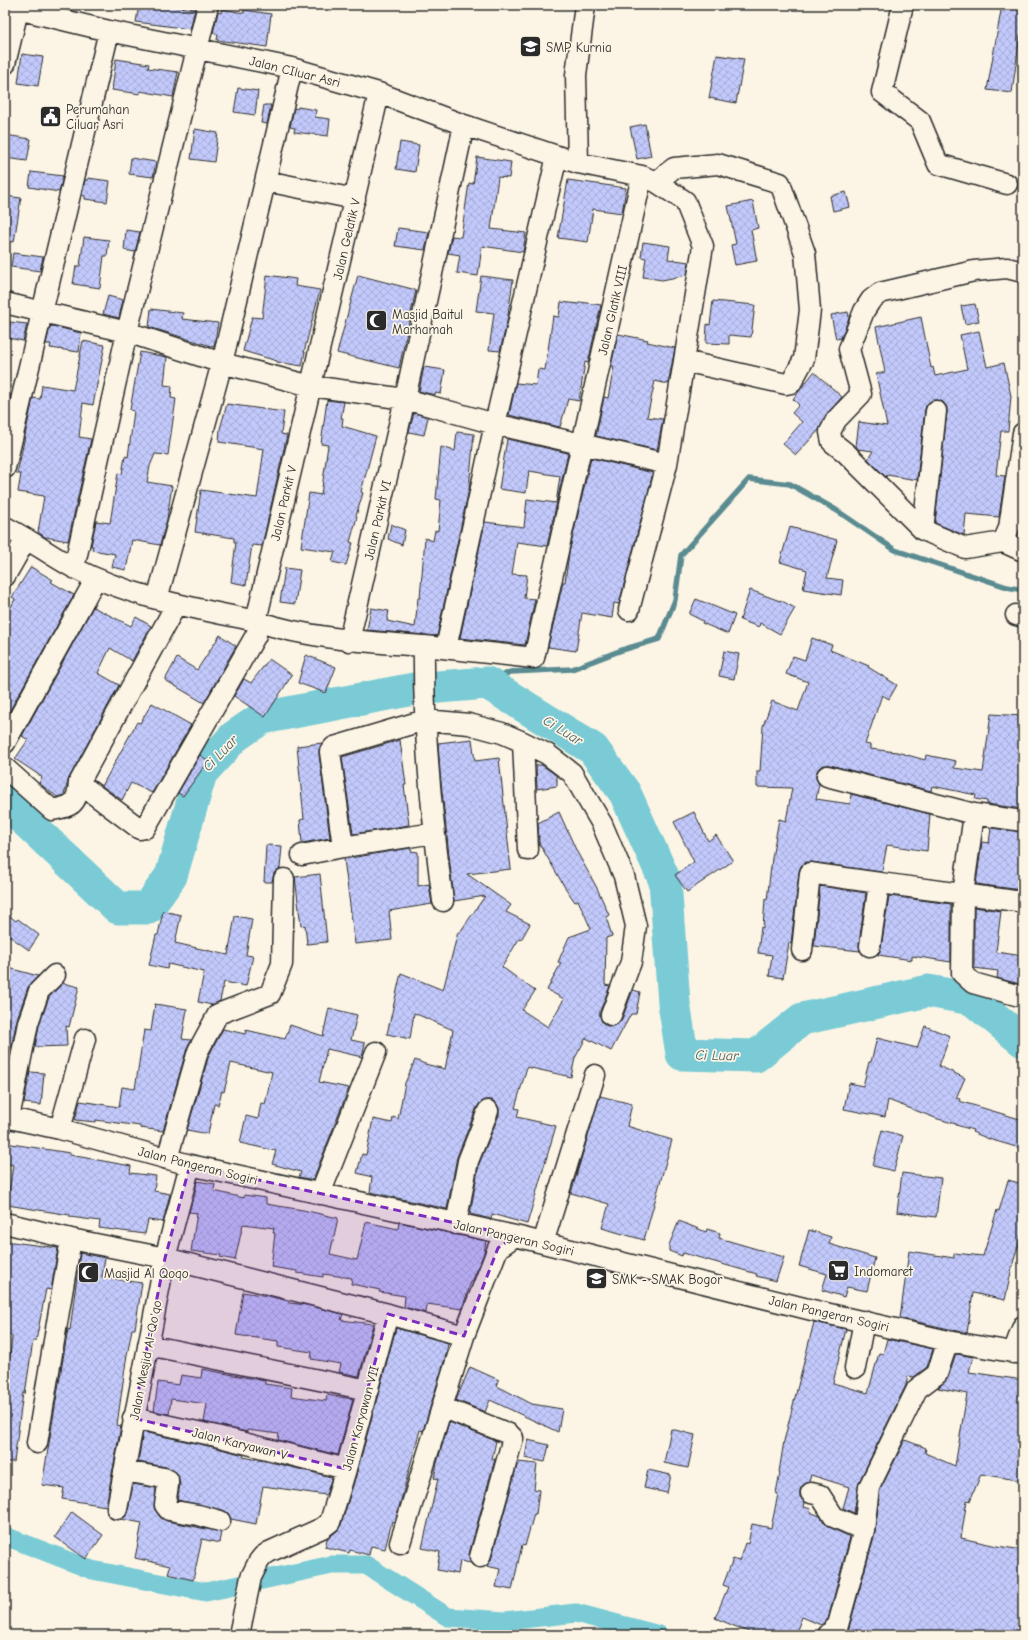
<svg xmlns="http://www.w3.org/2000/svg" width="1028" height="1640" font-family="'Comic Neue',sans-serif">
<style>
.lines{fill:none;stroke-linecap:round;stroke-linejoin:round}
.stream{stroke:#5a8b91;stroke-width:5.5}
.canal{stroke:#7acbd5;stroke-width:19}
.river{stroke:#7acbd5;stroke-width:33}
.building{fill:url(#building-cross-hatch);stroke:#2b2b2b}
.minor-casing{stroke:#2b2b2b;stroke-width:23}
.minor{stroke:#fcf5e5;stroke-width:20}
.marked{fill:#7b2cbf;fill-opacity:0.2;stroke:#7b2cbf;stroke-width:3;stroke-dasharray:8 5;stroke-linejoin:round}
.labels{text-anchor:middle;stroke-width:3.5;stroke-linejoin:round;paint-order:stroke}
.poi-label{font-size:13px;fill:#2b2b2b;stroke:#fcf5e5;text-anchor:start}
.street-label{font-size:13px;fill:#2b2b2b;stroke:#fcf5e5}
.water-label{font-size:14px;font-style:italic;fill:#435b5e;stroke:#fcf5e5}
</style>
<defs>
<pattern id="building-cross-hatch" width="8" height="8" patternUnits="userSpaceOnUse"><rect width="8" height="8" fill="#c2c9fb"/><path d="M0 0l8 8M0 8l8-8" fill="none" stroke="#a7add7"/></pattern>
</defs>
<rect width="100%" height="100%" fill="#fcf5e5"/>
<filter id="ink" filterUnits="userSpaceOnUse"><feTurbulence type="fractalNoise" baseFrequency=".025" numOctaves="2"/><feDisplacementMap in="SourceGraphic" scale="8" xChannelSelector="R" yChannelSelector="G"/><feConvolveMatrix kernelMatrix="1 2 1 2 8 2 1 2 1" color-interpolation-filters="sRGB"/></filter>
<g filter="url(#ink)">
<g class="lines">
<!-- stream -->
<path class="stream" d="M487 683 510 672 572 669 622 650 659 639 675 600 681 555 749 479 790 484 836 510 895 550 1007 587 1023 590"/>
<!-- canal -->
<path class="canal" d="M5 1536 92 1570 206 1592 332 1565H366L448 1617 505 1621 576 1613 659 1635"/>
<!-- river -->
<path class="river" d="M5 799 18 814 118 908H148L171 876 201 773 234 737 262 718 414 689 487 683 593 749 625 793 665 881 674 1003 682 1054 756 1056 802 1019 928 991 972 999 1023 1041"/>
</g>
<!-- building -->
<path class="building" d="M139 5H164L195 9 190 29 136 22Z
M1002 5H1023V35H1020L1012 93 987 90Z
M222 9 244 13V10L271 14 267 47 217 40 218 34 213 33 218 12 221 13Z
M22 54 43 57 38 86 18 83Z
M717 55 744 59 736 103 709 98Z
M116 59 149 64 148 68 178 72 173 97 140 91V94L112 90Z
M238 88 258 91 255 115 234 112Z
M264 105H271L267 124 261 123Z
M298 107 316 110 315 117 330 119 328 136 294 132 295 128 290 127 294 108 297 109Z
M645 124 651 156 637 159 630 127Z
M195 129 218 133 214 162 191 159Z
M5 135 31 139 27 161 5 158Z
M400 142 419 145 415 172 396 169Z
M477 157 511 162 509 178 498 177 491 229 526 233 523 252 482 246 478 276 457 273 460 255 448 253 452 236 461 237 469 183 473 184Z
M131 158 156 162 153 177 129 174Z
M31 172 63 176 59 192 29 187Z
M88 178 110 181 107 202 85 199V196L82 195 85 180H88Z
M568 180 626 188 622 213 593 209 588 242 558 238Z
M846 192 850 207 833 211 830 196Z
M5 196 21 198 14 242 5 241Z
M753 201 758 228 751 230 757 261 735 265 731 245 736 244 728 206Z
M398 228 429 232 425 250 395 246Z
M126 230 140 232 135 252 124 250Z
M84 237 109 240 107 256H104L100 288 73 284 76 266H80Z
M643 242 670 246 668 259 689 262 687 275 662 280 643 277 646 258 641 257Z
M13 253 43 257 40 271 11 267Z
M267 275 296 279 295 286 320 290 304 352H305L302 366 277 362V361L243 351 252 317 262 318Z
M358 275 416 290 399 368 337 353Z
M481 276 513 280 507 322 500 351 489 350 494 313 476 311Z
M108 296 123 300 119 318 103 314Z
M713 301 755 305 751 337 729 335V344L706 343 707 324 710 325Z
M561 302 579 304 580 302 601 305 588 363 585 362 579 401 568 399 560 427 509 415 516 383 536 385 538 369 545 370 553 316 559 317Z
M975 304 979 321 965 324 961 306Z
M151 309 183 313 182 319 218 323 214 347 149 327Z
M848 312 849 318 841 338 836 339 831 315Z
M921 317 931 368 933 367 935 376 967 369 960 335 979 331 987 367 1004 363 1011 396 1008 431H1001L996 475 1005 476 999 517 966 514 964 535 935 523 947 412V407L943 402 938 400H932L927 404 925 409 917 480 887 475 886 477 868 459 873 451 858 449 856 446 859 422 887 426 876 374 885 372 876 327Z
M10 322 27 324 23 341 8 338Z
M53 326 81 333 79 352 50 348 51 344H46L50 327Z
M618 334 648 340 647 342 675 348 668 384 655 381 647 417 663 419 657 450 596 436 604 397 608 398 614 366H611Z
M83 341 105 345 93 405 83 403 79 437 91 439 68 541 45 537 38 532 44 496 18 492 21 474H17L33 398 40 399 42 385 73 390Z
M140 352 167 357 164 385 172 386 171 398 176 399 168 455 155 454 150 466 147 482 172 486 167 519 160 545 132 540 126 570 112 567 115 554 92 550 93 546H91L96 521 110 523 118 473 122 474 125 456 128 457 134 411 130 410Z
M424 367 445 370 441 394 435 393V395L419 391Z
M814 372 842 397 826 415 819 430 796 455 783 444 802 422 792 413 799 405 793 399Z
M5 394 11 395 5 418Z
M327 400 344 402 341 418H343L342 426 376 436 361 492 363 493 356 516 357 517 350 542 353 543 346 565 332 562 335 552 301 547 309 493 321 495 328 445 321 444Z
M227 404 284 412 281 434 287 435 262 546 252 545 246 585 231 582 236 542H234V538L195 532 201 490 257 498 264 449 219 442 220 429Z
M414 413 428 417 424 435 409 432Z
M457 432 474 434 469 489 437 636 367 630 371 608 389 611 387 621 415 627 418 598H420L425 538 433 541 435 530 438 531 441 500 436 499 441 447 455 451Z
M507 439 568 453 547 546 517 542 512 574 527 575 524 598 535 599 525 645 460 638 485 522 524 527 527 499 556 503 560 476 529 471 526 493 499 489Z
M591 458 653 473 619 604 614 603 612 618 582 613 576 651 548 647 563 582H565L569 553Z
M391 524 405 530 402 545 388 539Z
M790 527 837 540 827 578 843 580 841 595 803 589 807 570 780 562Z
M31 567 53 580 51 582 74 595 5 719V619L15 599 12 597Z
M285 568 300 570 295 604 280 602Z
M750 590 780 601V600L795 608 780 634 760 623 759 627 740 620Z
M696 599 735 615 728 634 702 623 703 621 689 614Z
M93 607 131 626 136 617 151 626 132 661 110 648 98 673 119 685 69 778 64 795 57 797 39 783 42 777 15 759 28 740 22 736Z
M220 635 236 646 204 703 165 680 177 658 197 670Z
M812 638 832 645 830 650 869 666 868 667 897 685 889 699 882 695 865 744 870 745V749L897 752 925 760 926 755 956 761 954 768 983 772 991 714 1023 716V809L987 804V801L975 799 976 795 932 786 931 791 830 765H824L819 768 816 774V779L819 784 816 799 850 804 851 794 930 814 927 851 887 845 882 872 812 862H806L801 866 799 872 791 944 789 943 783 978 769 976 772 955 758 953 761 927 763 928 765 899 767 900 772 858 779 819 786 821 792 788 757 787V771H760L763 726 772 701 798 711 808 682 786 674 793 656 805 660Z
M724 651 739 654 734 679 719 676Z
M306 655 336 667 326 693 298 683Z
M269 659 292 675 265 717 234 696 244 679 251 683Z
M152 703 191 725 152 793 131 783 122 800 102 786 137 722 140 723Z
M472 739 475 761 499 758 511 869 467 874 511 905 506 912 530 924 521 940 519 939 502 967 535 991 522 1010 548 1027 564 999 547 990 561 963 558 962 569 937 591 929 578 900 575 902 564 886 539 843 538 823 559 812 577 852 597 888 609 915 606 917 612 936 606 938 605 985 610 986 600 1011V1016L602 1022 607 1026H612L618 1024 622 1019 633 990 640 992 636 1014H631L611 1051 586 1038 575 1058 571 1077 527 1067 515 1108 519 1109 517 1117 556 1126 527 1224 492 1214 491 1219 470 1214 479 1164 499 1115V1109L497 1104 492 1100H486L481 1102 477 1107 457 1157 447 1209 370 1192 372 1177 357 1173 362 1154 366 1155 373 1119 392 1123 393 1117 398 1119 405 1083 415 1060 425 1064 445 1069 453 1030 414 1013 410 1039 387 1034 401 973 443 990 458 932H460L485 896 454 901 440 773 438 743Z
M400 740 406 785H404L409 825 353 834 342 757Z
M322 743 319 749V754L330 838 302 843 300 820 304 819 297 746Z
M200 755 208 761 183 796 178 793Z
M536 765H542L557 776V786L537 789Z
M694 812 708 841 716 835 733 861 687 892 675 875 694 862 674 822Z
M991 828 1023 832 1021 858 1023 859 1021 890 976 884 982 842 989 843Z
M266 845 282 846 280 868 274 873 272 882H264Z
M411 848V851L418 852V886L429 884 432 904 389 911 392 940 355 944 344 859Z
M320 874 327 942 307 944 305 925 301 926 295 877Z
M820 886 866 893 859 944 860 951 814 946Z
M889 896 951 904V962L912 956V960L878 955 881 948Z
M974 907 1001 911 996 952 1023 956V985L997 978 998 971 974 968Z
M163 911 181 915 175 943 228 955 235 916 252 919 246 955 253 956 246 986 224 982 220 1001 212 1005 198 1002 204 972 168 964 167 969 149 965 156 935H158Z
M5 913 16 921 18 919 39 935 29 950 5 933Z
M5 967 38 976 28 987 17 1019 11 1048H5Z
M63 983 79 987 69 1027 66 1026 67 1046 35 1047 39 1026 49 997Z
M155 1004 187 1009 182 1039 191 1040 187 1048 163 1131 140 1128V1126L96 1120V1122L75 1120 80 1101 119 1107 122 1087 135 1089 144 1030 151 1031Z
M329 1008 357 1015 351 1040 365 1043 362 1057 327 1049 319 1082 349 1088 313 1180 299 1177 301 1172 272 1164 276 1151 240 1143 246 1116 258 1119 261 1103 265 1104 272 1072 231 1063 224 1092 222 1091 218 1105 214 1104 208 1134 187 1130 209 1055 223 1029 245 1034 246 1030 285 1039 290 1025 323 1036Z
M925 1026 950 1036 939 1066 965 1078 956 1098 960 1099 959 1101 1023 1120V1149L989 1139 972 1132 973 1130 956 1125V1124L938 1119 888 1100 885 1117 844 1109 849 1083 863 1086 869 1062H871L877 1038 917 1048Z
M30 1072 44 1073 41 1105 24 1103Z
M600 1096 632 1104 627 1126 672 1140 644 1240 602 1228 609 1204 571 1193Z
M882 1130 903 1136 894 1171 873 1166Z
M5 1143 70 1153V1155L131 1166 130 1173 156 1176 154 1191 170 1194 163 1222 148 1220 145 1234 99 1228 100 1221 70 1217V1215L7 1205 13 1165 5 1163Z
M902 1173 941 1178 936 1217 897 1212Z
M1008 1180 1023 1184V1230L1013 1263 1005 1300 973 1293 967 1333 900 1318 909 1251 954 1258V1253L983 1256 997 1210 999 1211Z
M197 1181 215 1184 214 1191 244 1198V1195L266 1198V1204L303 1210 338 1218 330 1254 357 1260 366 1222 398 1229 399 1222 486 1241 484 1253 472 1282H471L462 1309 427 1304 426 1313 404 1307 405 1296 379 1292 380 1290 351 1284 352 1278 323 1274V1277L297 1273V1271L271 1267 275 1233H273L274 1228 243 1224 235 1260 220 1257 221 1255 191 1251 197 1213 189 1212 193 1198H194Z
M679 1221 706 1232 707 1229 720 1233 719 1238 784 1257 776 1281 756 1276 757 1274 683 1253 682 1256 669 1251V1245Z
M809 1230 831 1237 829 1244 875 1258 867 1291 847 1287 844 1297 822 1290 827 1274 799 1266Z
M5 1241 58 1248 51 1290 46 1289 36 1341H33L25 1394 23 1393 14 1462H5V1370L8 1371 12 1338V1336L5 1334Z
M80 1253 105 1258 102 1277 142 1283 135 1329H132L126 1361 117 1425 121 1426 106 1506 62 1499 64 1488 42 1485 68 1329 70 1330Z
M243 1292 268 1296 289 1301V1303L307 1305 343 1314 341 1320 373 1324 359 1376 339 1372 341 1364 311 1359 312 1352 278 1347V1341L236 1335Z
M814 1322 846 1329 833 1383 868 1393 879 1353 883 1354 887 1339 933 1349 927 1367 914 1377 908 1376 906 1385 859 1482 854 1513 843 1508 849 1487 811 1475 809 1482 803 1485 800 1490V1497L805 1502 804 1507 811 1509 810 1512 820 1516 829 1527 850 1537 828 1619 821 1625 802 1617 795 1635H756L715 1618 728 1587 723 1585 733 1559 739 1561 745 1543 748 1544 752 1524 771 1528 778 1494 776 1493 780 1472H779L784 1441Z
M396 1328 448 1343 446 1355 423 1431 420 1430 395 1522 392 1521 385 1549 371 1546 369 1555 350 1550 349 1553 325 1547 327 1539 337 1531 341 1525 357 1472Z
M956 1354 973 1357 969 1372 1023 1380V1481L981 1474 970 1501 967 1500 961 1538 997 1546 1023 1550V1618L1019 1635H844L849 1628 875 1533 880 1490 905 1440 926 1448 925 1453 955 1466 967 1394 938 1388 948 1378Z
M470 1367 499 1380 497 1386 532 1404 562 1409 558 1432 490 1400 485 1412 456 1400Z
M202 1369 265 1381V1384L292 1388 291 1396 326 1401 327 1395 353 1399 338 1455 278 1440 279 1434 247 1430V1432L204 1422 207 1404 171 1399 169 1414 154 1411 158 1382 179 1385 181 1375 201 1378Z
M449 1422 496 1441 492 1459H495L469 1554 471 1563 460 1561 458 1574 437 1570 440 1552 422 1548 438 1479 434 1478 437 1463Z
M671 1429 695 1435 688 1468 664 1463Z
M143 1432 213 1447 244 1455 243 1457 270 1462 332 1477 326 1495 263 1486 256 1524 231 1519 228 1513 223 1510 177 1500 180 1485 178 1474 166 1467 138 1462Z
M528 1440 549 1445 545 1462 525 1458Z
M518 1462 537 1464 534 1489 539 1490 536 1514H534L525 1546 522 1545 512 1590 496 1587 500 1569 486 1566 491 1560Z
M648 1470 671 1475 667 1493 644 1488Z
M133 1484 156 1488 154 1508 160 1517 167 1521 221 1532 219 1543 202 1539 193 1580 168 1574 170 1566 135 1558 142 1523 121 1519 126 1516 128 1511Z
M72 1512 103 1535 86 1559 55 1537Z"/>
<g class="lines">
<defs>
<path id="minor" d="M585 5 576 75 578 163 642 176 656 182 685 201 703 246 667 464 629 610
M903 5 882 92 920 121 938 164 1007 184
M5 6 109 31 292 68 379 93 464 125 578 163
M5 64 18 10
M266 181 355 199
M656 182 674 168 718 164 780 183 805 253 810 310 804 359 791 383 786 384 684 361
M1023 272 1007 268 974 271 880 293 871 300 864 311 849 349 861 394 836 420 830 432 832 442 846 453 923 530 965 548 1003 542 1009 528 1023 433
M5 303 127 332 222 363 311 386 405 399 495 424 667 464
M5 468 109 31
M5 527C29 539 50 555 74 568 130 597 194 608 256 621 310 639 368 642 424 646
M923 530 936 411
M1003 542 1023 551
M74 568 127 332 208 5
M5 576 21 548
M157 599 222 363 292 68
M1016 615 1023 617
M256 621 379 93
M349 641 405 399 464 125
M446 648 495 424 557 156
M523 742 528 850
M5 743 94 582
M5 768 52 810C72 806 77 805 79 783L140 829 145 828 256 635
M827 776 974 814
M79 783 171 614
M1023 821 974 814 963 894 962 973 973 983 1023 997
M343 847 330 752 334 747 425 720 469 724 502 733 523 742 547 754 572 773 602 824 624 876 636 926 631 962 611 1015
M302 855 343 847 434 833
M443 901C432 817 423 732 424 646L534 658 642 176
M870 946 879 884
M802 950 810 873C881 884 952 892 1023 902
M5 1117 60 1129 190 1165 515 1236 812 1310 948 1341 1023 1354
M9 1118 28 1023 39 991 55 975
M60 1129 85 1039
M167 1159 198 1051 218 1014 270 994 282 964 284 879
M320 1194 376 1052
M5 1223 71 1239 165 1258 388 1314 464 1336
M456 1224 468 1161 488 1111
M543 1243 595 1075
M148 1345 368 1390
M1013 1353 1023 1326
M855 1368 864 1321
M442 1407 509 1434 513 1438 480 1557
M133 1418 216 1436 346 1469
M37 1443 71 1239
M124 1471 164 1478 168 1480V1485L165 1505 169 1510 198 1515 220 1521
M811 1493 820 1495 834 1517 864 1530
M117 1509 165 1258 190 1165
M400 1543 464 1336 498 1248 515 1236
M239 1635 251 1577 259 1561 263 1556 269 1552 322 1528 330 1522 346 1469 388 1314
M828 1635 838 1625 864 1530 869 1487 917 1389 937 1374 948 1341"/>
</defs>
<!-- minor casing -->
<use href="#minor" class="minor-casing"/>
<!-- minor -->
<use href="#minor" class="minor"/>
</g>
</g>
<!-- marked area -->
<path class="marked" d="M190 1165 515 1236 498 1248 464 1336 388 1314 346 1469 133 1418 165 1258Z"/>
<!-- icons -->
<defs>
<symbol id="school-square" viewBox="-11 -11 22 22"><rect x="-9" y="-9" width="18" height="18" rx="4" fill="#2b2b2b" stroke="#fcf5e5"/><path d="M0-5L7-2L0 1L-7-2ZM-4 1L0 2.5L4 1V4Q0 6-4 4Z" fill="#fff"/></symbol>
<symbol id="civic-square" viewBox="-11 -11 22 22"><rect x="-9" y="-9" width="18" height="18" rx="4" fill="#2b2b2b" stroke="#fcf5e5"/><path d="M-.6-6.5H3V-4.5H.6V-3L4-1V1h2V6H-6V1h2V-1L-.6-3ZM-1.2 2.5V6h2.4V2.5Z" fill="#fff"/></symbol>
<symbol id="mosque-square" viewBox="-11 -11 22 22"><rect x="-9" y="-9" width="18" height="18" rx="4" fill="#2b2b2b" stroke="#fcf5e5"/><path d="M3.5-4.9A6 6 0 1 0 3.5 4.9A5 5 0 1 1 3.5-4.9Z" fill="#fff"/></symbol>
<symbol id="supermarket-square" viewBox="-11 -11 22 22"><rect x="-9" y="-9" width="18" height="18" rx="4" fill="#2b2b2b" stroke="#fcf5e5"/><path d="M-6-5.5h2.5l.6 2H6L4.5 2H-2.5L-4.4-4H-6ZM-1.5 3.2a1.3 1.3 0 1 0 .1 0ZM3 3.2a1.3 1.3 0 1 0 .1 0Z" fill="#fff"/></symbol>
</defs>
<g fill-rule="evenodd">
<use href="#school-square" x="518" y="34" width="25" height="25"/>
<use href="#civic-square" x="38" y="104" width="25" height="25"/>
<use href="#mosque-square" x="364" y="308" width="25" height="25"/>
<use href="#supermarket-square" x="826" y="1258" width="25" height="25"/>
<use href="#mosque-square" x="76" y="1260" width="25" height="25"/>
<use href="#school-square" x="584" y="1266" width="25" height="25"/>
</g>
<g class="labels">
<!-- poi labels -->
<g class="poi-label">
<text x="546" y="52">SMP Kurnia</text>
<text x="66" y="114">Perumahan<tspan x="66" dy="15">Ciluar Asri</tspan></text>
<text x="392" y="319">Masjid Baitul<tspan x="392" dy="15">Marhamah</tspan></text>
<text x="854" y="1276">Indomaret</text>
<text x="104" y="1278">Masjid Al Qoqo</text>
<text x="612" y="1284">SMK - SMAK Bogor</text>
</g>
<!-- street labels -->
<g class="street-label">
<text transform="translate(295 71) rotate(14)" y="5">Jalan CIluar Asri</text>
<text transform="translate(346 239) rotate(-77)" y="5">Jalan Gelatik V</text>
<text transform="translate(612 310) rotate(-77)" y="5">Jalan Glatik VIII</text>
<text transform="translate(283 503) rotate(-77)" y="5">Jalan Parkit V</text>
<text transform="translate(377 520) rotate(-77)" y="5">Jalan Parkit VI</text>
<text transform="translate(198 1165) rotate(14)" y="5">Jalan Pangeran Sogiri</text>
<text transform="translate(514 1237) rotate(13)" y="5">Jalan Pangeran Sogiri</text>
<text transform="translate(829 1313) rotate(13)" y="5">Jalan Pangeran Sogiri</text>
<text transform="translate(145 1360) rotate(-79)" y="5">Jalan Mesjid Al-Qo'qo</text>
<text transform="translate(360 1418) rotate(-75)" y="5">Jalan Karyawan VII</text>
<text transform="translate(240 1443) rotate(14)" y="5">Jalan Karyawan V</text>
</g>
<!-- water labels -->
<g class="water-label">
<text transform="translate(563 730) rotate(32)" y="5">Ci Luar</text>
<text transform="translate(220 753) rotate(-46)" y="5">Ci Luar</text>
<text transform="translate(717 1055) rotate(1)" y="5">Ci Luar</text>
</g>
</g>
<!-- margin -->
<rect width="1028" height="1640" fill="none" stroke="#fcf5e5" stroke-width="20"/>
<rect x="10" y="10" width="1008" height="1620" fill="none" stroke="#2b2b2b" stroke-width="1.5" filter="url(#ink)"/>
</svg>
